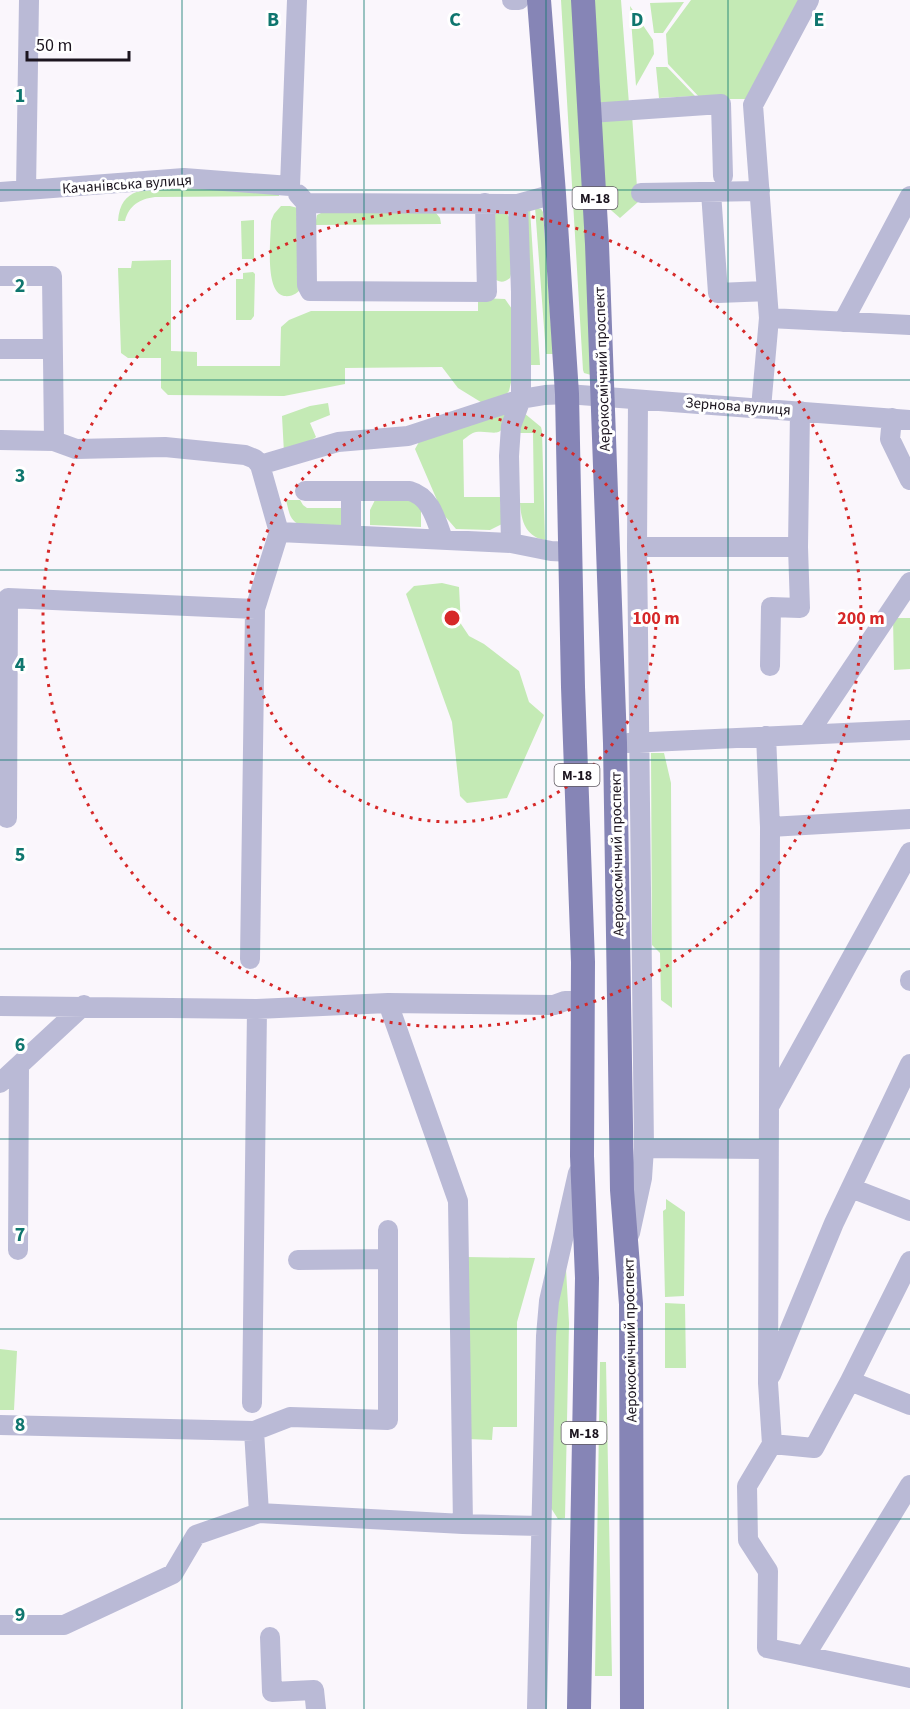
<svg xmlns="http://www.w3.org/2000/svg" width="910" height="1709" font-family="'Source Sans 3',sans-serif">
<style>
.green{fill:#c4eab5}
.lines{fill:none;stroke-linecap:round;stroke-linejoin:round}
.minor{stroke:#babad6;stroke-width:20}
.major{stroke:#8685b6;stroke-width:24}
.grid{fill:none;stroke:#0f766e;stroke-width:1.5;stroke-opacity:0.55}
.ring{fill:none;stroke:#d62828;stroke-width:3;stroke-dasharray:3 6}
.labels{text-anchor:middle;stroke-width:6;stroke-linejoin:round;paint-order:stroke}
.shield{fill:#fff;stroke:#5f5a62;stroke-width:1.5}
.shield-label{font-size:14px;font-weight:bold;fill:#1b141e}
.street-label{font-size:15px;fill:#1b141e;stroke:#fff}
.grid-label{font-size:20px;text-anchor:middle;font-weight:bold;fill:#0f766e;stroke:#fff;stroke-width:6;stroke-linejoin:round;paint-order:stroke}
.centre{fill:#d62828;stroke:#fff;stroke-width:3}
.ring-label{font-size:18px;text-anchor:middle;font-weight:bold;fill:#d62828;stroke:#fff;stroke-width:6;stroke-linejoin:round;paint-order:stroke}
</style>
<rect width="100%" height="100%" fill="#faf6fc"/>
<!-- green -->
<path class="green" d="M561 0H572L593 369 591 375 584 373 583 370Z
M594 0H621L629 104 601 106Z
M691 0H802L751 99H701L668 64 666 34Z
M684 2 663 33H654L650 3Z
M630 6 653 40 654 54 636 86Z
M656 67H667L695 96 659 98Z
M632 115 638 202 620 218 604 204 601 118Z
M174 187 279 192V196L155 197C140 199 129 205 125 221H118C121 186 146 190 174 187Z
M281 206H290L298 208 303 286C298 293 293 297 284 296 264 292 271 238 271 221L274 214Z
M535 207 541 209 543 212 553 354H546Z
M528 209H530L540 365H528L525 218Z
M499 211 507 214 509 217 511 274 510 278C504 283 498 283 493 277L494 214Z
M323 212 436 213 440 218 441 224 315 225 317 215Z
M254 220V259H242L241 221Z
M171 260V351L197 352V366H280L281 327 289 320 311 311H478V298L505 299 512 309V378L509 391 504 397 484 404 458 388 442 367 345 368V384L284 396 168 395 161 388V358H128L121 353 118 268H131L132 261Z
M253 272 255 274 254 316 251 320H236V279H243V273Z
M328 403 330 415 310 423 316 437 291 454 284 453 282 416 310 406Z
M501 410 505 415C504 441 493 430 476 432 471 433 467 437 463 440L464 497H500L502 524 490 530 456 529 443 514 415 449 419 442Z
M524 413 541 427 542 431 545 540C526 537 521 521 520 503H534L533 433H519Z
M409 498 421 509V527L370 525V510L375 500Z
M286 500H300L303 505 307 508H345L346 525H301C289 521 289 511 286 500Z
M442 583 459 587 461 624 469 636 484 644 519 671 529 702 544 715 507 798 467 803 460 796 452 722 406 594 414 586Z
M893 618H910V669L894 670Z
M651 753H664L671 783 672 1008 661 1000 660 953 652 945Z
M666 1199 685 1212 684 1296 665 1297 663 1211 666 1209Z
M467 1257 535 1258 517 1322V1427H493L492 1440 468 1439Z
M566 1269 569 1323 565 1518 558 1519 551 1508V1316Z
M665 1303 685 1304 686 1368H665Z
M0 1349 17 1351 14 1410H0Z
M600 1362H606L612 1676H595Z"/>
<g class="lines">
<!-- minor -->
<path class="minor" d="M512 0H519
M590 113 721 104 723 176
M26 190 29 0
M0 192 184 178 290 186 297 0
M711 192 718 293 767 291
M641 193 760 191
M298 194 306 203 518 204 554 194
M306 203 307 285 310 291 487 292 485 203
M0 276H52L54 441
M769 318 910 325
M843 322 910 196
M0 349H52
M761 408 769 318 753 105 809 0
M892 418 890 439 910 480
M0 440 54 441 76 449 165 447 245 455 255 459 260 465 279 532 511 543 551 551 571 552
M260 465 338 442 408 436 521 399 545 395 567 394 910 420
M305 491H351
M351 535V491H410C431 497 436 520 443 539
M511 543 509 456 511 426 521 399V292L518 204
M637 547H798L800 411
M770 666 771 607 800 608 798 547
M808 734 910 582
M766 736 770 827 768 1383 772 1444 747 1486 748 1540 768 1571 767 1648 910 1678
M628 743 910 730
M7 818 8 598 255 609
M770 827 910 819
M250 959 255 609 279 532
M910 981V980
M388 1003 458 1201 463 1524
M0 1006 257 1009 388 1003 554 1005 565 1001H584
M0 1083 84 1005
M770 1105 910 852
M644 1148 768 1149
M851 1188 910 1211
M630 1233 642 1178 644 1148 637 547 638 400
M18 1250 19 1066
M298 1260 388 1259
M771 1375 834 1223 910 1064
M850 1381 910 1261
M252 1403 257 1009
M0 1425 254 1431 290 1417 388 1420V1230
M254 1431 259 1513
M772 1444 814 1448 850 1381 910 1405
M0 1625H64L173 1574 196 1535 259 1513 463 1524 541 1526
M270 1637 272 1692 314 1690 316 1709
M805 1656 910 1485
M537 1709 546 1336 549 1301 578 1173"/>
<!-- major -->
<path class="major" d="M539 0 554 194 567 394 573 687 583 962 582 1156 587 1278 579 1709
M583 0 597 244 615 743 622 1190 631 1304 632 1709"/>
</g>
<!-- grid -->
<path class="grid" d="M182 0V1709M364 0V1709M546 0V1709M728 0V1709M0 190H910M0 380H910M0 570H910M0 760H910M0 949H910M0 1139H910M0 1329H910M0 1519H910"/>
<!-- distance rings -->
<g class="ring">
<circle cx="452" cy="618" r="204"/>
<circle cx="452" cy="618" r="409"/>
</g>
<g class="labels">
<!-- shield labels -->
<g class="shield">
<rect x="572.5" y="187" width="45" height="22" rx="4.5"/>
<rect x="554.5" y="764" width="45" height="22" rx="4.5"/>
<rect x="561.5" y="1422" width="45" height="22" rx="4.5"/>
</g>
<g class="shield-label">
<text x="595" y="203">М-18</text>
<text x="577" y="780">М-18</text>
<text x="584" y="1438">М-18</text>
</g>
<!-- street labels -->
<g class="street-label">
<text transform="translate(127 184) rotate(-4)" y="5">Качанівська вулиця</text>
<text transform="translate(602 369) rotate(-92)" y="5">Аерокосмічний проспект</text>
<text transform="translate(738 406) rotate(4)" y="5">Зернова вулиця</text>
<text transform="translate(617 854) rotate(-91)" y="5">Аерокосмічний проспект</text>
<text transform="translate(630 1340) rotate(-91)" y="5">Аерокосмічний проспект</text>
</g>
</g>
<g class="grid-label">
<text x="273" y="26">B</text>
<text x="455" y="26">C</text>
<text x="637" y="26">D</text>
<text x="819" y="26">E</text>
<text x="20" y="102">1</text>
<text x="20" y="292">2</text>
<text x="20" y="482">3</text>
<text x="20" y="671">4</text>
<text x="20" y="861">5</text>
<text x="20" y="1051">6</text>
<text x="20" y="1241">7</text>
<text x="20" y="1431">8</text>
<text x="20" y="1621">9</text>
</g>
<circle cx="452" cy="618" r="9" class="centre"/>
<g class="ring-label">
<text x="656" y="624">100 m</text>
<text x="861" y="624">200 m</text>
</g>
<!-- scale -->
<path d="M27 51v9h102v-9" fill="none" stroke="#1b141e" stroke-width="3"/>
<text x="36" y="51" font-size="18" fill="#1b141e" stroke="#ffffff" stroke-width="4.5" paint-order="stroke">50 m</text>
</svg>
